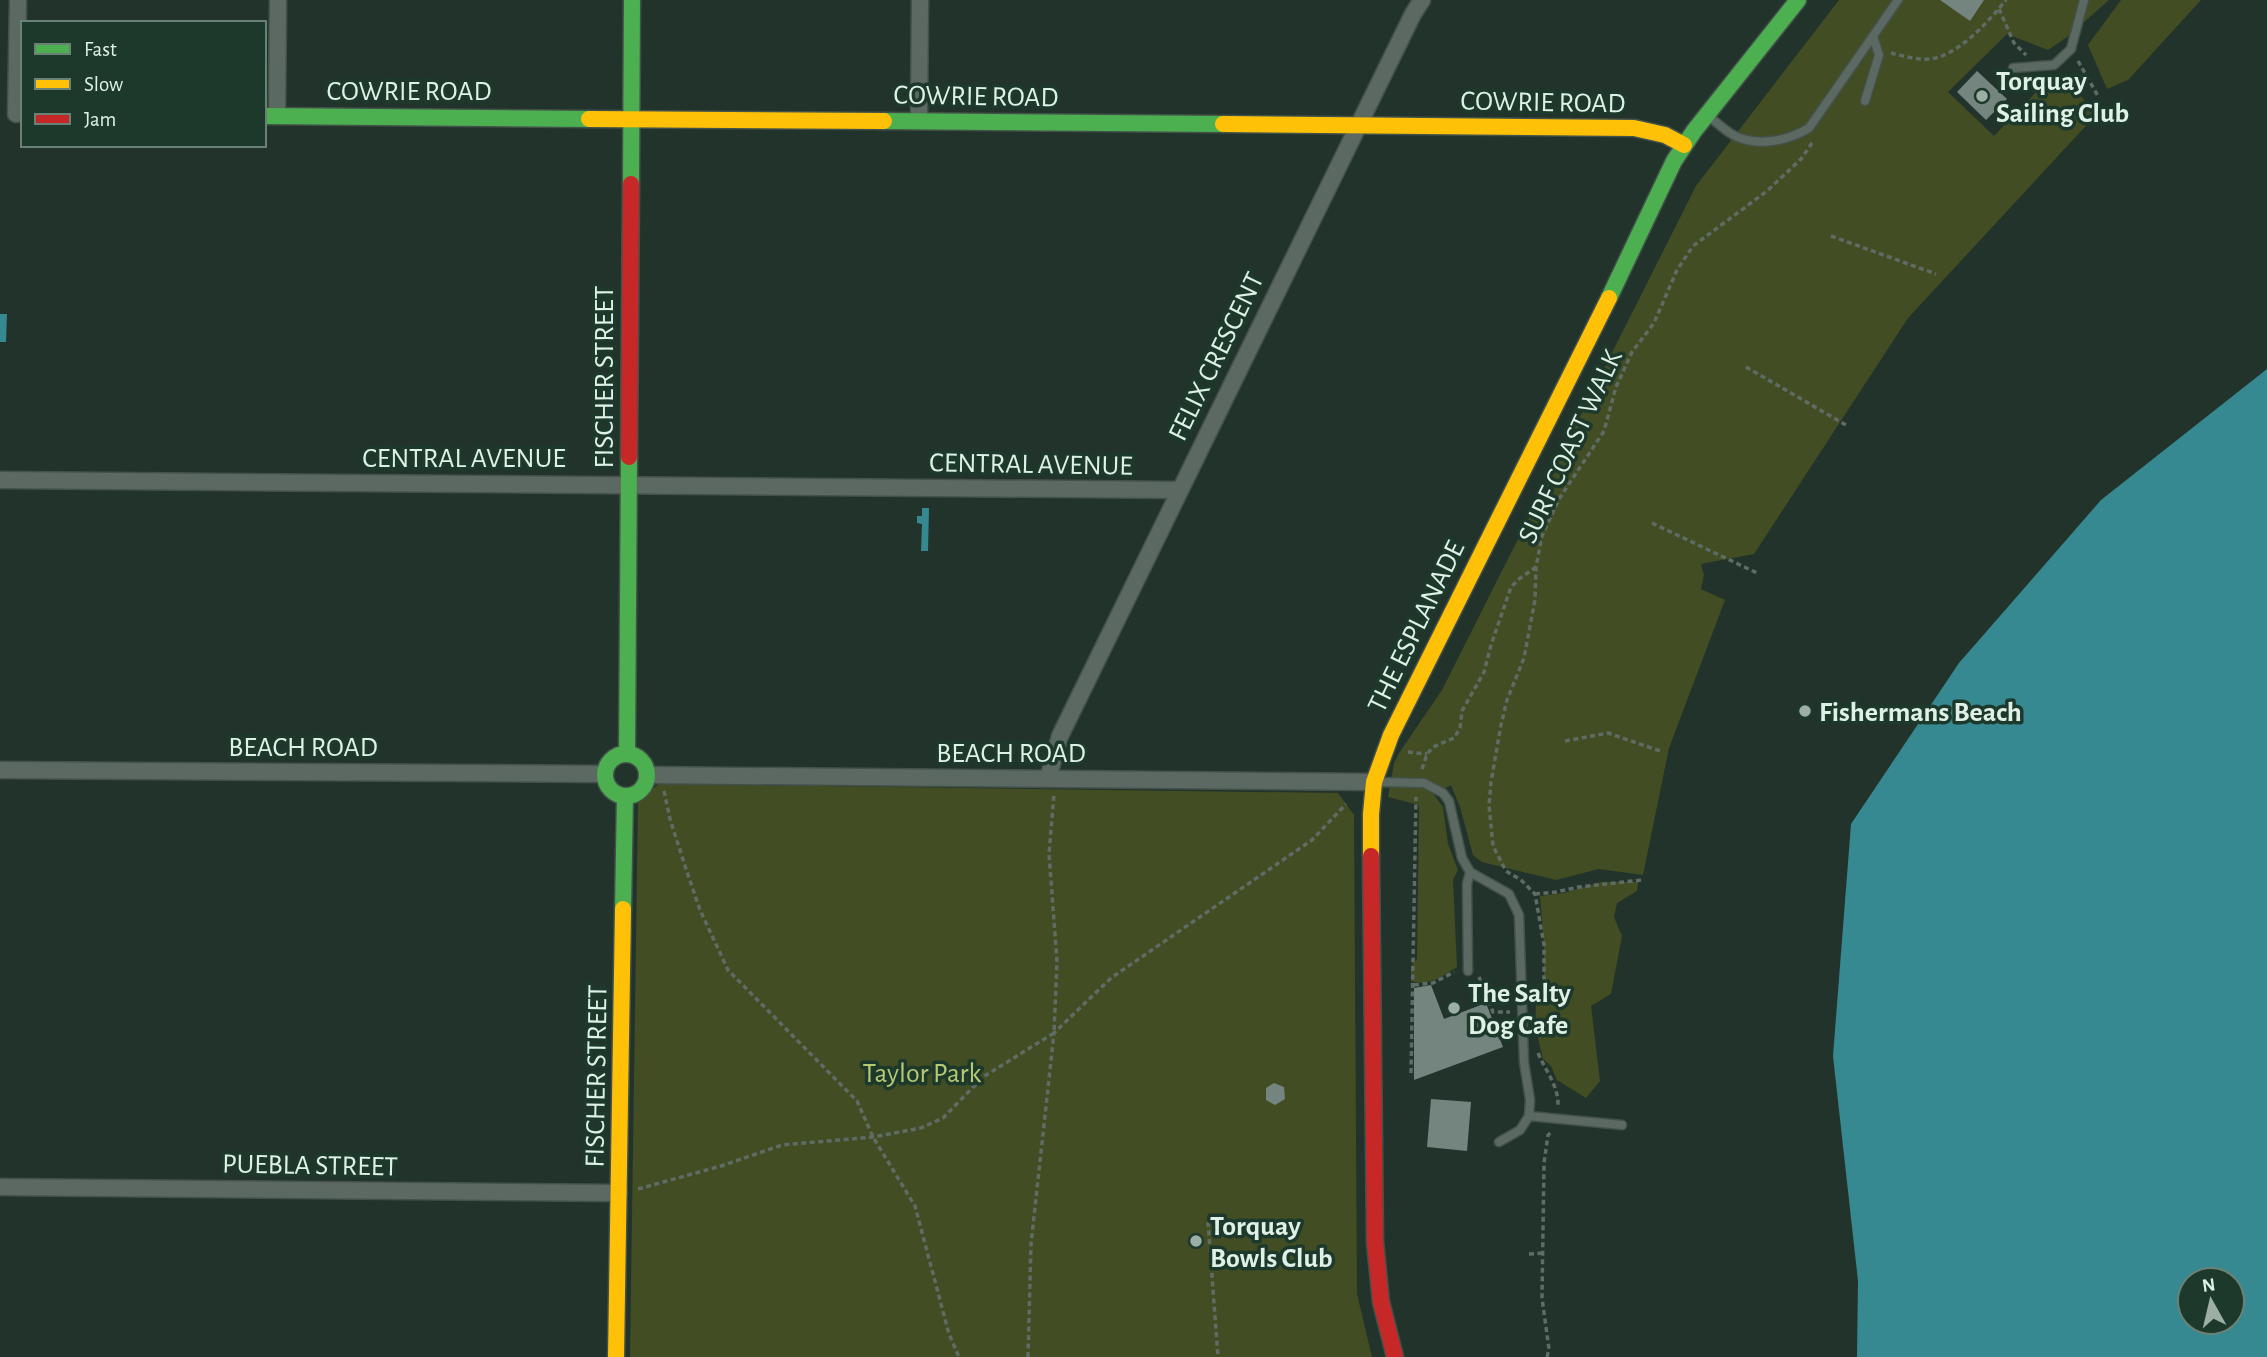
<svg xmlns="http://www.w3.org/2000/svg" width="2267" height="1357" font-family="'Alegreya Sans',sans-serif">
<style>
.green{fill:#434d23}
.water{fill:#378991;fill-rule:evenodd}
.building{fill:#74847f}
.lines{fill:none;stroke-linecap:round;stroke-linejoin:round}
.lane-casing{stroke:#425149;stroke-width:11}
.street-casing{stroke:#425149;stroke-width:19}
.fast-casing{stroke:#425149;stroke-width:19}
.slow-casing{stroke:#425149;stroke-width:19}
.jam-casing{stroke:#425149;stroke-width:19}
.path{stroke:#5f6c66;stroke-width:3.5;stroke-dasharray:5 3.5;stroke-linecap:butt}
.lane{stroke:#5c6962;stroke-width:8}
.street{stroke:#5c6962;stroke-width:16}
.fast{stroke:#4caf50;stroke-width:16}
.slow{stroke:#ffc107;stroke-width:16}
.jam{stroke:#c62828;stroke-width:16}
.poi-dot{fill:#9daea5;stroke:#1c392c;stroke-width:2.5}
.labels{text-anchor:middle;stroke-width:7;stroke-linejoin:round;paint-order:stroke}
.poi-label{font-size:28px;font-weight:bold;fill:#dff0e6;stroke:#1c392c;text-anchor:start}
.street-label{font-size:28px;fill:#dff0e6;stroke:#1c392c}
.park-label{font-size:28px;fill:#b8c972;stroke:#1c392c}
</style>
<rect width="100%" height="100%" fill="#22332b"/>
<!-- green -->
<path class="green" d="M1839 0H2109L2067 37 2048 50 2007 34 1948 92 1994 136 2037 91H2077L2096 115 1908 318 1754 554 1701 564 1704 575 1701 589 1725 600 1669 748 1643 875 1599 869 1556 880 1482 862 1473 855 1460 807 1451 785 1434 795 1443 807 1448 844 1458 870 1453 880 1457 967C1443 976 1428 987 1411 981V966L1417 959 1419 805 1388 797 1394 763 1399 753 1442 690 1696 186Z
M2121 0H2201L2128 80 2107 89 2088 45Z
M659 784 1338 793 1354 815 1357 1294 1372 1357H630L638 801Z
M1601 882H1638L1637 891 1617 903 1614 917 1622 936 1611 994 1591 1006 1600 1081 1586 1098 1557 1080 1551 1066 1543 1059 1538 1038 1535 1024 1536 1005 1542 994 1544 986V945L1540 896 1564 893Z"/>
<!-- water -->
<path class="water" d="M0 314H7L6 342H0Z
M2267 369V1357H1857L1858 1281 1833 1056 1851 824 1959 663 2101 500ZM2232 1280V1322H2190V1280Z
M922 508H929L928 551H921L922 524 917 523V516H922Z"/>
<!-- building -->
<path class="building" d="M1940 0H1984L1970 21Z
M1977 71 2007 99 1986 120 1957 92Z
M1431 985 1444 1019 1486 1003 1503 1047 1414 1080V988Z
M1274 1083 1284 1087 1285 1099 1275 1105 1266 1100V1088Z
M1431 1099 1471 1102 1467 1151 1427 1147Z"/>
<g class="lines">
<defs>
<path id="lane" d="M2013 68 2054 65 2071 49 2084 0
M1865 101 1879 55 1873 36
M1708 116C1718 123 1729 135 1740 138 1763 146 1789 140 1809 128L1898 0
M1377 782 1424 783 1443 793 1449 801 1462 858 1470 872 1509 894 1519 915 1524 1062 1530 1100 1529 1116 1520 1130 1499 1142
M1468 971 1467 884 1470 872
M1529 1116 1622 1125"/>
<path id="street" d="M16 114 18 0
M277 116 278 0
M919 121 920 0
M0 480 1179 490
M0 770 605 774
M647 775 1374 782
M1048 778 1060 736 1413 14 1422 0
M0 1187 619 1193"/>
<path id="fast" d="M264 116 589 119
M884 121 1223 124
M631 184 632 0
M1609 298 1674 161 1694 131 1798 0
M627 754 629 457
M605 775a21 21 0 1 1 42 0a21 21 0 1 1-42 0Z
M623 909 625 796"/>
<path id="slow" d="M589 119 884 121
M1223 124 1634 128 1665 135 1684 145
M1371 856V814L1374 782 1391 735 1609 298
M616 1357 623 909"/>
<path id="jam" d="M629 457 631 184
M1371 856 1375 1242 1381 1302 1395 1357"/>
</defs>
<!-- lane casing -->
<use href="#lane" class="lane-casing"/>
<!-- street casing -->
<use href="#street" class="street-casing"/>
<!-- fast casing -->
<use href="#fast" class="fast-casing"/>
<!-- slow casing -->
<use href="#slow" class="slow-casing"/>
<!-- jam casing -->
<use href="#jam" class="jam-casing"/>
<!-- path -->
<path class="path" d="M1999 9 2014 43 2026 55
M1891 53C1902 56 1917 60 1929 59 1957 57 1989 21 2006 0
M2078 61 2098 96
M1831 236 1936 274
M1746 367 1846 425
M1652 523 1757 573
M1565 741 1608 733 1663 752
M1408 752 1427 754
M1422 769 1427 754 1433 747 1454 738 1460 728 1462 711 1484 672 1491 645 1511 587 1519 579 1536 567
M664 791 670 819 686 869 700 910 728 970 857 1101 873 1137 915 1206 949 1334 959 1357
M1535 894 1556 892 1579 887 1642 880
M1479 977 1493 1012H1510
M1414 985 1433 983 1454 972
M1536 1004 1544 986V945L1535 894 1521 880 1506 871 1493 846 1489 805 1491 782 1501 725 1507 700 1524 658 1530 626 1535 600 1536 567 1542 536 1559 499 1604 431 1616 387 1632 352 1654 323 1677 270 1693 246 1767 191 1801 159 1812 143
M1538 1053C1546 1072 1559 1086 1558 1107
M1411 1073 1416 797
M638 1189 721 1166 782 1145 873 1137 921 1128 943 1118 983 1077 1054 1033 1057 961 1049 854 1054 794
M1208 1222 1218 1357
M1529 1254 1543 1253
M1028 1357 1031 1244 1054 1033 1111 978 1312 840 1346 804
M1547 1357 1549 1349 1542 1298 1544 1163 1548 1135 1553 1131"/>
<!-- lane -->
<use href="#lane" class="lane"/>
<!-- street -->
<use href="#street" class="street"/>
<!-- fast -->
<use href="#fast" class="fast"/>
<!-- slow -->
<use href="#slow" class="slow"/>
<!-- jam -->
<use href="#jam" class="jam"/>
</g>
<!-- markers -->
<g class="poi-dot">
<circle cx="1982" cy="96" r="7"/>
<circle cx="1805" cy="711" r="7"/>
<circle cx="1454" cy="1008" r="7"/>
<circle cx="1196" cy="1241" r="7"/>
</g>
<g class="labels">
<!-- poi labels -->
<g class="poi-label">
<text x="1996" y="90">Torquay<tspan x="1996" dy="32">Sailing Club</tspan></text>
<text x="1819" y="721">Fishermans Beach</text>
<text x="1468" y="1002">The Salty<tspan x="1468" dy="32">Dog Cafe</tspan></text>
<text x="1210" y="1235">Torquay<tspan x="1210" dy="32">Bowls Club</tspan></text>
</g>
<!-- street labels -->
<g class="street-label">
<text x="409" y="100">COWRIE ROAD</text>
<text transform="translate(976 95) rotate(1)" y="10">COWRIE ROAD</text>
<text transform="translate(1543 101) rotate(1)" y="10">COWRIE ROAD</text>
<text transform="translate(1215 356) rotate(-64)" y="10">FELIX CRESCENT</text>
<text transform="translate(603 377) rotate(-90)" y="10">FISCHER STREET</text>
<text transform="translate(1569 446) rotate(-65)" y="10">SURF COAST WALK</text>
<text x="464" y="467">CENTRAL AVENUE</text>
<text transform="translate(1031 463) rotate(1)" y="10">CENTRAL AVENUE</text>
<text transform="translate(1415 626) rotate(-64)" y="10">THE ESPLANADE</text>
<text x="303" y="756">BEACH ROAD</text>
<text x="1011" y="762">BEACH ROAD</text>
<text transform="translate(595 1076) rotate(-89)" y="10">FISCHER STREET</text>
<text transform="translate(310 1164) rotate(1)" y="10">PUEBLA STREET</text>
</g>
<!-- park labels -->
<g class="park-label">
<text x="922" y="1082">Taylor Park</text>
</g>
</g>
<!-- legend -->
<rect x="21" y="21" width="245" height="126" fill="#1c392c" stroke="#6a8276" stroke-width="2"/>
<rect x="35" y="44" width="35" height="10" fill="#4caf50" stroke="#6a8276" stroke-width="2"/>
<text x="84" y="56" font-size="21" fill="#dff0e6">Fast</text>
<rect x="35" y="79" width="35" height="10" fill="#ffc107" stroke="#6a8276" stroke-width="2"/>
<text x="84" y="91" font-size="21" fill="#dff0e6">Slow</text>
<rect x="35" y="114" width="35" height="10" fill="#c62828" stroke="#6a8276" stroke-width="2"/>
<text x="84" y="126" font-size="21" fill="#dff0e6">Jam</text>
<!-- north arrow -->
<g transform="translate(2211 1301) rotate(352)"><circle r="33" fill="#1c392c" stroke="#6a8276" stroke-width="2"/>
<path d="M0-5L12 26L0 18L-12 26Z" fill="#9daea5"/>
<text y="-10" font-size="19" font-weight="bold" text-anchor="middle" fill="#dff0e6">N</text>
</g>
</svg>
